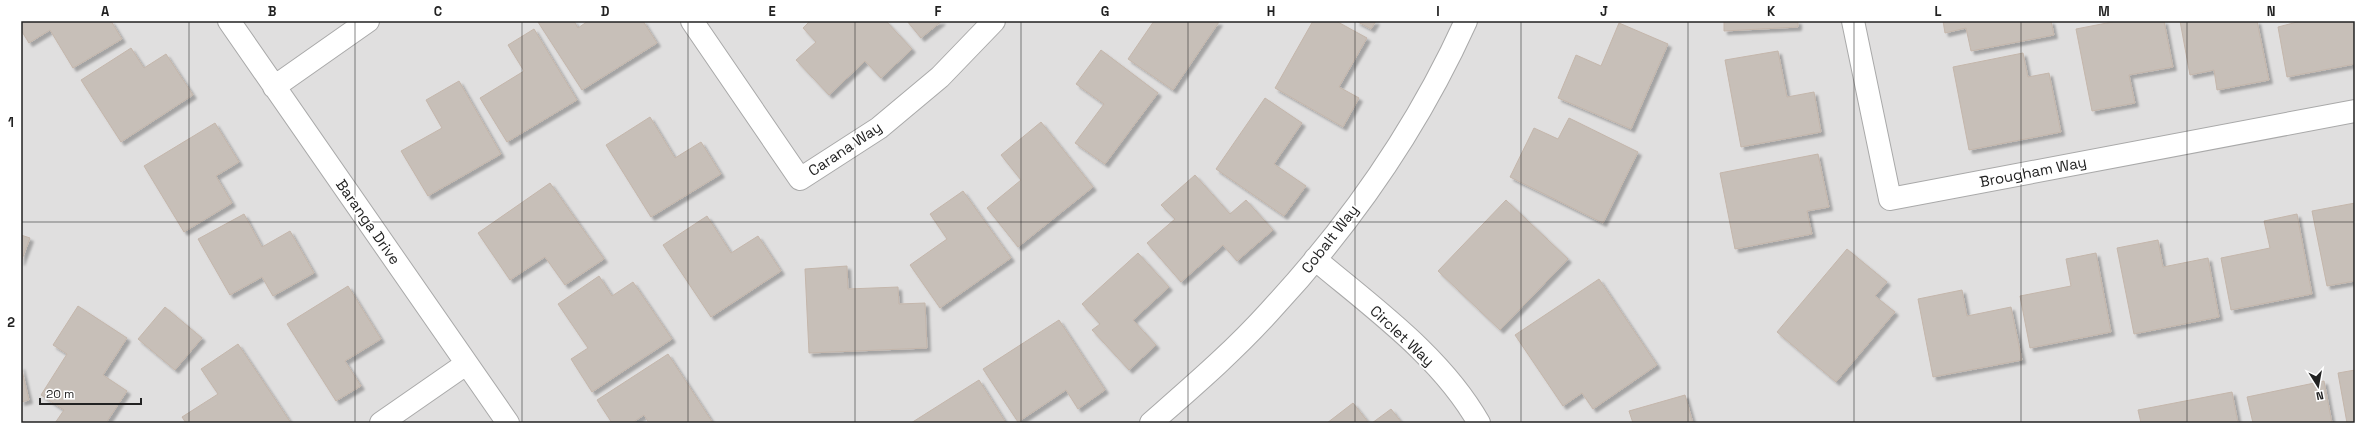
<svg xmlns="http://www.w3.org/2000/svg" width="2376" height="444" font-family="'Space Grotesk',sans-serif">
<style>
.residential{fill:#e0dfdf}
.building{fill:#c7bfb8;stroke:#c4b6ab;filter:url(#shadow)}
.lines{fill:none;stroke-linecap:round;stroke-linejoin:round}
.minor-casing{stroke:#a9a9a9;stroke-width:24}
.minor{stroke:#fff;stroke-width:22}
.grid{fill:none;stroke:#222;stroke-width:1;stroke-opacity:0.55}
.labels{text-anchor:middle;stroke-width:3.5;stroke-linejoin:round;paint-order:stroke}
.street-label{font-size:15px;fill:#222;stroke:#fff}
.neatline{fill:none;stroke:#222;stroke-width:1.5}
.grid-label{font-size:13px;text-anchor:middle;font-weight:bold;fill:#222}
</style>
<defs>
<filter id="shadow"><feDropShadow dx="3.5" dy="3.5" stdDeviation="1" flood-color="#0004"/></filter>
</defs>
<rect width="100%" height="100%" fill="#f2efe9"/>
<!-- residential -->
<path class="residential" d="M21 21H2355V423H21Z"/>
<!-- building -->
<path class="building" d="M21 21H111L122 39 73 68 50 30 29 43 21 30Z
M574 21 578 28 588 21H643L657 43 582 90 538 22Z
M810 21H886L912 49 881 78 865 61 829 95 796 60 816 42 803 28Z
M907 21H942L921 38Z
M1154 21 1219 22 1173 90 1128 59Z
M1313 21H1336L1367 38 1339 87 1359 98 1343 127 1275 88Z
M1356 21H1376L1371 29Z
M1724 21H1798V27L1724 31Z
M1943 21H2051L2054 35 1971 51 1966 28 1945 33Z
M2117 21H2164L2173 67 2129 75 2135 103 2092 111 2076 29Z
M2180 21H2257L2269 80 2217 90 2214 70 2190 75Z
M2301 21H2355V64L2287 77 2278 27Z
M1619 23 1668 44 1631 129 1558 98 1576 55 1601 66Z
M534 29 577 100 507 142 480 98 524 71 508 45Z
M131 48 144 68 166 54 193 95 121 142 81 80Z
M1101 50 1158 93 1105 164 1075 143 1104 104 1076 84Z
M1778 51 1787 97 1814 92 1821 132 1741 147 1725 60Z
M2023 53 2028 77 2049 73 2061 132 1969 150 1953 67Z
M459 81 501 154 428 196 401 151 442 128 426 100Z
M1265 98 1302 123 1274 164 1306 186 1284 216 1216 169Z
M650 117 675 158 701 142 721 174 651 217 606 145Z
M1569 118 1638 152 1603 223 1510 177 1534 128 1558 139Z
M1041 122 1093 187 1018 247 987 208 1021 180 1001 155Z
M215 123 239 162 216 176 232 203 184 232 144 166Z
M1818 154 1829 207 1807 211 1812 234 1735 249 1720 173Z
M1195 175 1230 214 1246 200 1273 230 1237 261 1223 245 1181 282 1147 243 1175 219 1161 205Z
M550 183 604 259 565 285 545 257 510 280 478 233Z
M963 191 1011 258 940 308 910 265 947 239 930 214Z
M1506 200 1568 259 1500 330 1438 271Z
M2355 203V281L2327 286 2312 211Z
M244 214 262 247 290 231 314 273 273 296 262 277 230 295 198 239Z
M2297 214 2312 294 2231 310 2221 258 2270 248 2264 221Z
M707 216 731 253 758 236 781 271 711 317 663 245Z
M21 235 30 238 21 262Z
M2158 240 2163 267 2208 258 2219 317 2134 334 2117 248Z
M1847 249 1887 282 1875 296 1895 312 1836 382 1777 332Z
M1138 253 1169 287 1133 320 1156 345 1129 370 1092 330 1100 324 1082 304Z
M2096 253 2111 332 2030 348 2020 296 2071 286 2066 259Z
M847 266 848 289 898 287 899 304 925 303 927 348 809 353 805 269Z
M599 276 612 296 633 282 672 339 592 392 571 359 588 348 558 304Z
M1599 279 1657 365 1593 409 1582 393 1563 406 1515 335Z
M348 286 381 339 345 361 361 386 336 401 287 324Z
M1962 290 1967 316 2011 307 2022 360 1933 377 1918 299Z
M78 306 127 338 103 375 127 391 106 423H55L64 410 41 395 67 354 53 345Z
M165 307 202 338 175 370 138 339Z
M1059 320 1105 390 1078 409 1066 390 1018 422 983 369Z
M238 344 291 423H186L182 417 218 394 201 369Z
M668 354 713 423H649L644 415 632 423H612L597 400Z
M21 366 29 400 21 402Z
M2355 370V423H2347L2338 373Z
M979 380 1006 423H911Z
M2324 381 2332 423H2253L2247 397Z
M2232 392 2238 423H2141L2138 410Z
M1685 395 1693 423H1633L1629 411Z
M1353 403 1369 423H1327Z
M1391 409 1402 423H1372Z"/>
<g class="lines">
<defs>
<path id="minor" d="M229 21 508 423
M692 21 800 179 879 128 940 77 994 21
M1853 21 1890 199 2355 111
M274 87 368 21
M1315 259C1373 308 1441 356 1479 423
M381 423 466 364
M1151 423C1192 387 1233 352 1270 311 1349 226 1418 127 1466 21"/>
</defs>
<!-- minor casing -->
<use href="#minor" class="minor-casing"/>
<!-- minor -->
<use href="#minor" class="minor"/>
</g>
<!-- grid -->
<path class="grid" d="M189 21V423M355 21V423M522 21V423M688 21V423M855 21V423M1021 21V423M1188 21V423M1355 21V423M1521 21V423M1688 21V423M1854 21V423M2021 21V423M2187 21V423M21 222H2355"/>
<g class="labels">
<!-- street labels -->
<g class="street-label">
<text transform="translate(845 149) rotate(-34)" y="5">Carana Way</text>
<text transform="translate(2033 172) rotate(-11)" y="5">Brougham Way</text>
<text transform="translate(368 222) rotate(55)" y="5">Baranga Drive</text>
<text transform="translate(1330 239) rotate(-52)" y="5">Cobalt Way</text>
<text transform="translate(1402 336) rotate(43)" y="5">Circlet Way</text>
</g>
</g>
<!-- border -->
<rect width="2376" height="444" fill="none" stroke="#ffffff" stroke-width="44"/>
<!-- north arrow -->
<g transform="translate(2318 386) rotate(169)" stroke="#ffffff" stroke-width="3" paint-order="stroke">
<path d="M0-3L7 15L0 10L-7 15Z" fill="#222222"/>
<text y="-6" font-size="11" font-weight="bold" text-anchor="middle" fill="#222222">N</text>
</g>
<!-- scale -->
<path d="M40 398v6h101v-6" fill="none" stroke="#222222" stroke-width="2"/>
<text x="46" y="398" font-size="12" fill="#222222" stroke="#ffffff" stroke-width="3" paint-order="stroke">20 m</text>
<rect x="22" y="22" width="2332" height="400" class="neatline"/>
<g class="grid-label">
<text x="105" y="16">A</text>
<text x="272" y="16">B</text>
<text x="438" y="16">C</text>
<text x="605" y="16">D</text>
<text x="772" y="16">E</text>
<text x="938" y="16">F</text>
<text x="1105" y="16">G</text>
<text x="1271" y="16">H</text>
<text x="1438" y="16">I</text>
<text x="1604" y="16">J</text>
<text x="1771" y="16">K</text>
<text x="1938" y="16">L</text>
<text x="2104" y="16">M</text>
<text x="2271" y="16">N</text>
<text x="11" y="127">1</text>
<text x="11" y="327">2</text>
</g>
</svg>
